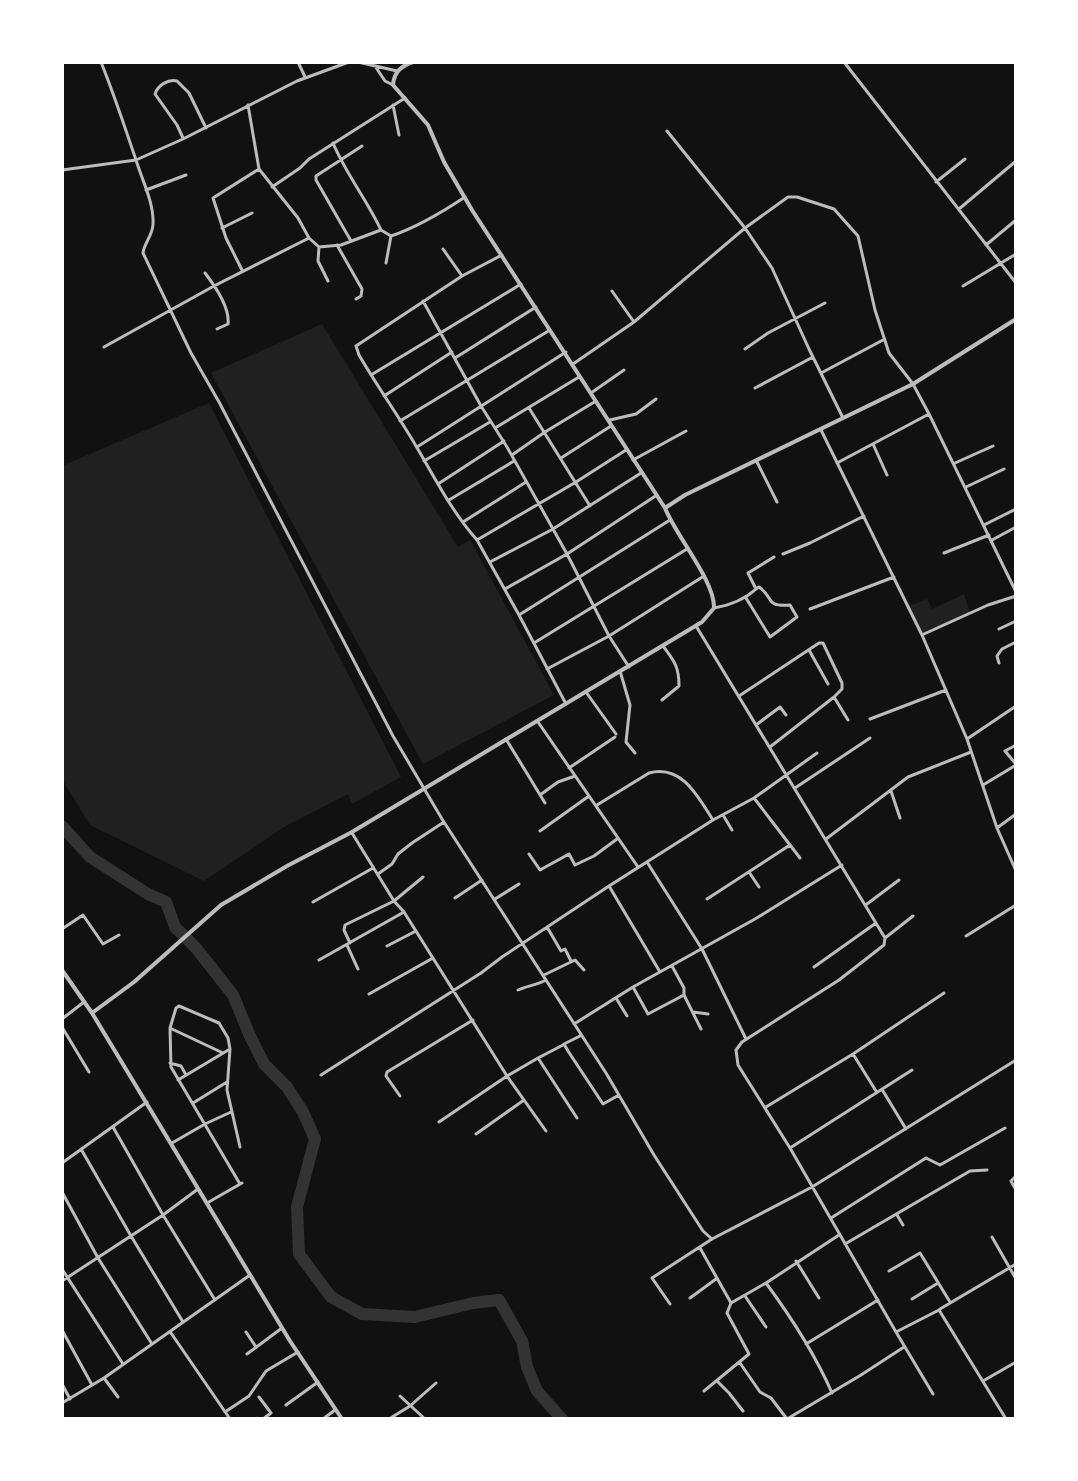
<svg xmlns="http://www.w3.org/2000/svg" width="1078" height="1481" font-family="'PT Serif',serif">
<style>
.green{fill:#202020}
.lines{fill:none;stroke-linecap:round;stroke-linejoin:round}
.river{stroke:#333;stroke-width:12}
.minor{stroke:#bcbcbc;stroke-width:3}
.tertiary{stroke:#bcbcbc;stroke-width:4}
</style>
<rect width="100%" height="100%" fill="#111"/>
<!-- green -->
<path class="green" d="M322 324 458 547 470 540 554 695 423 764 211 373Z
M209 403 401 777 352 804 348 794 284 827 204 881 90 825 62 779V467L64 465Z
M964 594 970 613 922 635 909 606 927 599 932 609Z"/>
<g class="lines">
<!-- river -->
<path class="river" d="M62 826 90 857 148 894 166 902 175 927 196 948 233 995 250 1036 264 1064 287 1087 303 1112 315 1139 297 1207 299 1254 331 1297 362 1314 415 1317 473 1303 499 1300 522 1341 527 1367 537 1391 562 1419"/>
<!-- minor -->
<path class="minor" d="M101 62C115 97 127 133 139 169 145 186 154 206 153 224 153 235 144 243 143 253L191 353 219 402 393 736 442 819 606 1073 654 1155 703 1231 712 1239 812 1187 1016 1060
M298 62 305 77
M358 62 397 71
M844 62 1016 283
M375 66 385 81 393 85
M248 105 259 169 298 218 309 238 319 247 341 245 381 230 391 236C418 227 441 213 465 197
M393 105 399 135
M667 131 745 228 772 268 809 349 843 418
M183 138 177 125 155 94C158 85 168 79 177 81L189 93 206 128
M333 143C346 174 367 200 381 230
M62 170 136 160 183 139 297 81 349 62
M936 182 965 159
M272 187 300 168 309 159 405 98
M146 190 186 175
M959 209 1016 161
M222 228 252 213
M351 241 316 180V176L362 146
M337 245 362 289 361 296 356 299
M986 245 1016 220
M319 247 318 261 328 281
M443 249 462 276
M502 255 462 276 356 346 359 355C377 386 398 415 416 446 435 478 452 512 477 540L576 482 626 450
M386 263 391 236
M242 270 226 238 213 198 259 169
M205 273C215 286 230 308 228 324L217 329
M963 286 1016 254
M612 291 634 322
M423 301 481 406 507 447 567 554 609 636 629 667
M104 347 214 286 309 238
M745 349 768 333 825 303
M455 358 536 307
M573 364 634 322 745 228 788 197H797L834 209 858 236 875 310 889 353 913 384 929 414 1016 592
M823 372 883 340
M371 375 521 284
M755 388 813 357
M591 393 624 370
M384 396 452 352
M529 408 590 506
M610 420 636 414 656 399
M400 421 550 330
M495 428 579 377
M821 430 922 635 967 739 997 828 1016 871
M873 444 887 475
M417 447 566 352
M512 455 545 432 596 401
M561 458 611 426
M633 460 686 431
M424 461 490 422
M757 462 777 502
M837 463 929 414
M955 463 993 446
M438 484 504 441
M966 487 1004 469
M449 500 514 461
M463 522 526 482
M984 525 1016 509
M477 540 519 615 566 704
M992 540 1016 527
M944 553 989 535
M783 554 810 543 864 516
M490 562 553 529 641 473
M505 589 567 554 657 495
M746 598 770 637 797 617 790 605C764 607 775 598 759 587L756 589 748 573 774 557
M714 608C731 605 744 600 756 589
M810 609 894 577
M519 615 670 520
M696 626 885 938 884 945 839 980 742 1042 736 1050 738 1065 790 1148 896 1332 939 1310 1006 1419
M999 629 1016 621
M924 634 988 605 1016 596
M534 643 687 549
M809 650 828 684
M999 663 997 656 1002 649 1016 642
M547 669 609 636 704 576
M620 671 630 705 626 742 635 753
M586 692 616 734
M739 696 819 643H823L842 683V689L834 697 770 747
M834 697 848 720
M662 700 679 686C679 666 674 661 663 646
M870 719 946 690
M538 722 638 867
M756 725 780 707 786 715
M506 739 545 803
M967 739 1016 706
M1015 763 1005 751 1016 745
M569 768 615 737
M983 785 1016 765
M795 788 870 738
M891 791 900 818
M540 795 558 782 575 776
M754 798 800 858
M597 805 649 773C682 764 698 797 713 820
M723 815 732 830
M997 828 1016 814
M540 831 589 796
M352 833 394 901 404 912 507 1076 546 1131
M826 839 908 777 971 752
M529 854 540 870 569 854 575 865 594 856 617 839
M647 862 702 949 746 1039
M749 872 759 887
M378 874 392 864 398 854 412 843 444 822
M609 886 660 972
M455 898 482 880
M495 899 519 884
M707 899 790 845
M313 902 373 868
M867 904 899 880
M547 927 561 951 565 949 571 961
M62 929 83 915 103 944 119 935
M966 936 1016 905
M885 938 913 916
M350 943 344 930 345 925 394 901 423 877
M347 945 358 969
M387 946 416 931
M319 960 404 912
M672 966 684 988V995L701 1029
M814 967 876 923
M544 975 575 960 584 970
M633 987 648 1014 684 995
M518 990C527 986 537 985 546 980
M369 994 433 958
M616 998 627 1016
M693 1012 708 1014
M62 1019 84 1002
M574 1024 633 987 755 919 842 865
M62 1027 89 1072
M172 1029 223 1053
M580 1036 564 1044 568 1051 603 1104 619 1095
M853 1054 876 1091
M538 1058 563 1045
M170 1063 181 1066 186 1075
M321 1075 481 973 502 957 609 886 713 820 754 798 817 753
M178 1080 230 1049
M883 1091 906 1129
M400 1096 386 1076 387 1072 473 1020
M193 1103 227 1082
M766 1107 853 1054 944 993
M439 1122 507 1076 538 1058 577 1118
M113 1127 163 1215 215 1300
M476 1134 524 1100
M172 1143 205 1124 231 1112
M790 1148 912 1070
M81 1149 131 1236 183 1322
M62 1163 147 1102
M1016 1176 1011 1181 1016 1190
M240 1184 171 1067 170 1028 176 1008 179 1006 219 1023 228 1038 230 1049 227 1090 240 1147
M62 1192 98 1258 152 1344
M207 1203 242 1183
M897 1215 903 1225
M831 1218 926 1158 940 1165 1005 1128
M992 1237 1016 1279
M845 1244 970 1171 987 1170
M700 1248 731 1303
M796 1261 819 1298
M62 1269 123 1364
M889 1271 920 1253 950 1302
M62 1281 163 1215 198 1189
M766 1283C791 1317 815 1354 832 1393
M745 1296 766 1327
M690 1298 716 1279
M912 1299 938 1283
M670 1304 652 1278 712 1239
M940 1309 1016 1264
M62 1330 92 1385
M246 1332 256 1347
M896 1332 933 1394
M171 1333 230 1419
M806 1344 878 1300
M247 1354 282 1328
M740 1363 760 1392 771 1398 787 1419 861 1375 904 1347
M104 1378 118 1397
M717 1381 729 1393 743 1411
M983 1381 1016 1362
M62 1384 70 1399
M704 1391 749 1354 727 1313 731 1303 766 1283 839 1235
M400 1396 425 1419
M259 1397 271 1413 263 1419
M62 1403 104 1378 250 1275
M286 1405 318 1382
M225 1412 249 1396 266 1371 298 1352
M323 1419 335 1410
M389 1419 410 1406 436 1383"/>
<!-- tertiary -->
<path class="tertiary" d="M413 62C401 66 394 72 393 85L428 125 444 162 472 210 665 508
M62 970 92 1013 290 1341 342 1419
M92 1013 134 982 221 905 287 866 352 832 702 622 714 608C715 581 676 536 665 508L685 495 913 384 1016 319"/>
</g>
<!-- border -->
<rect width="1078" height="1481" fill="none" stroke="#ffffff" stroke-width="128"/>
</svg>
